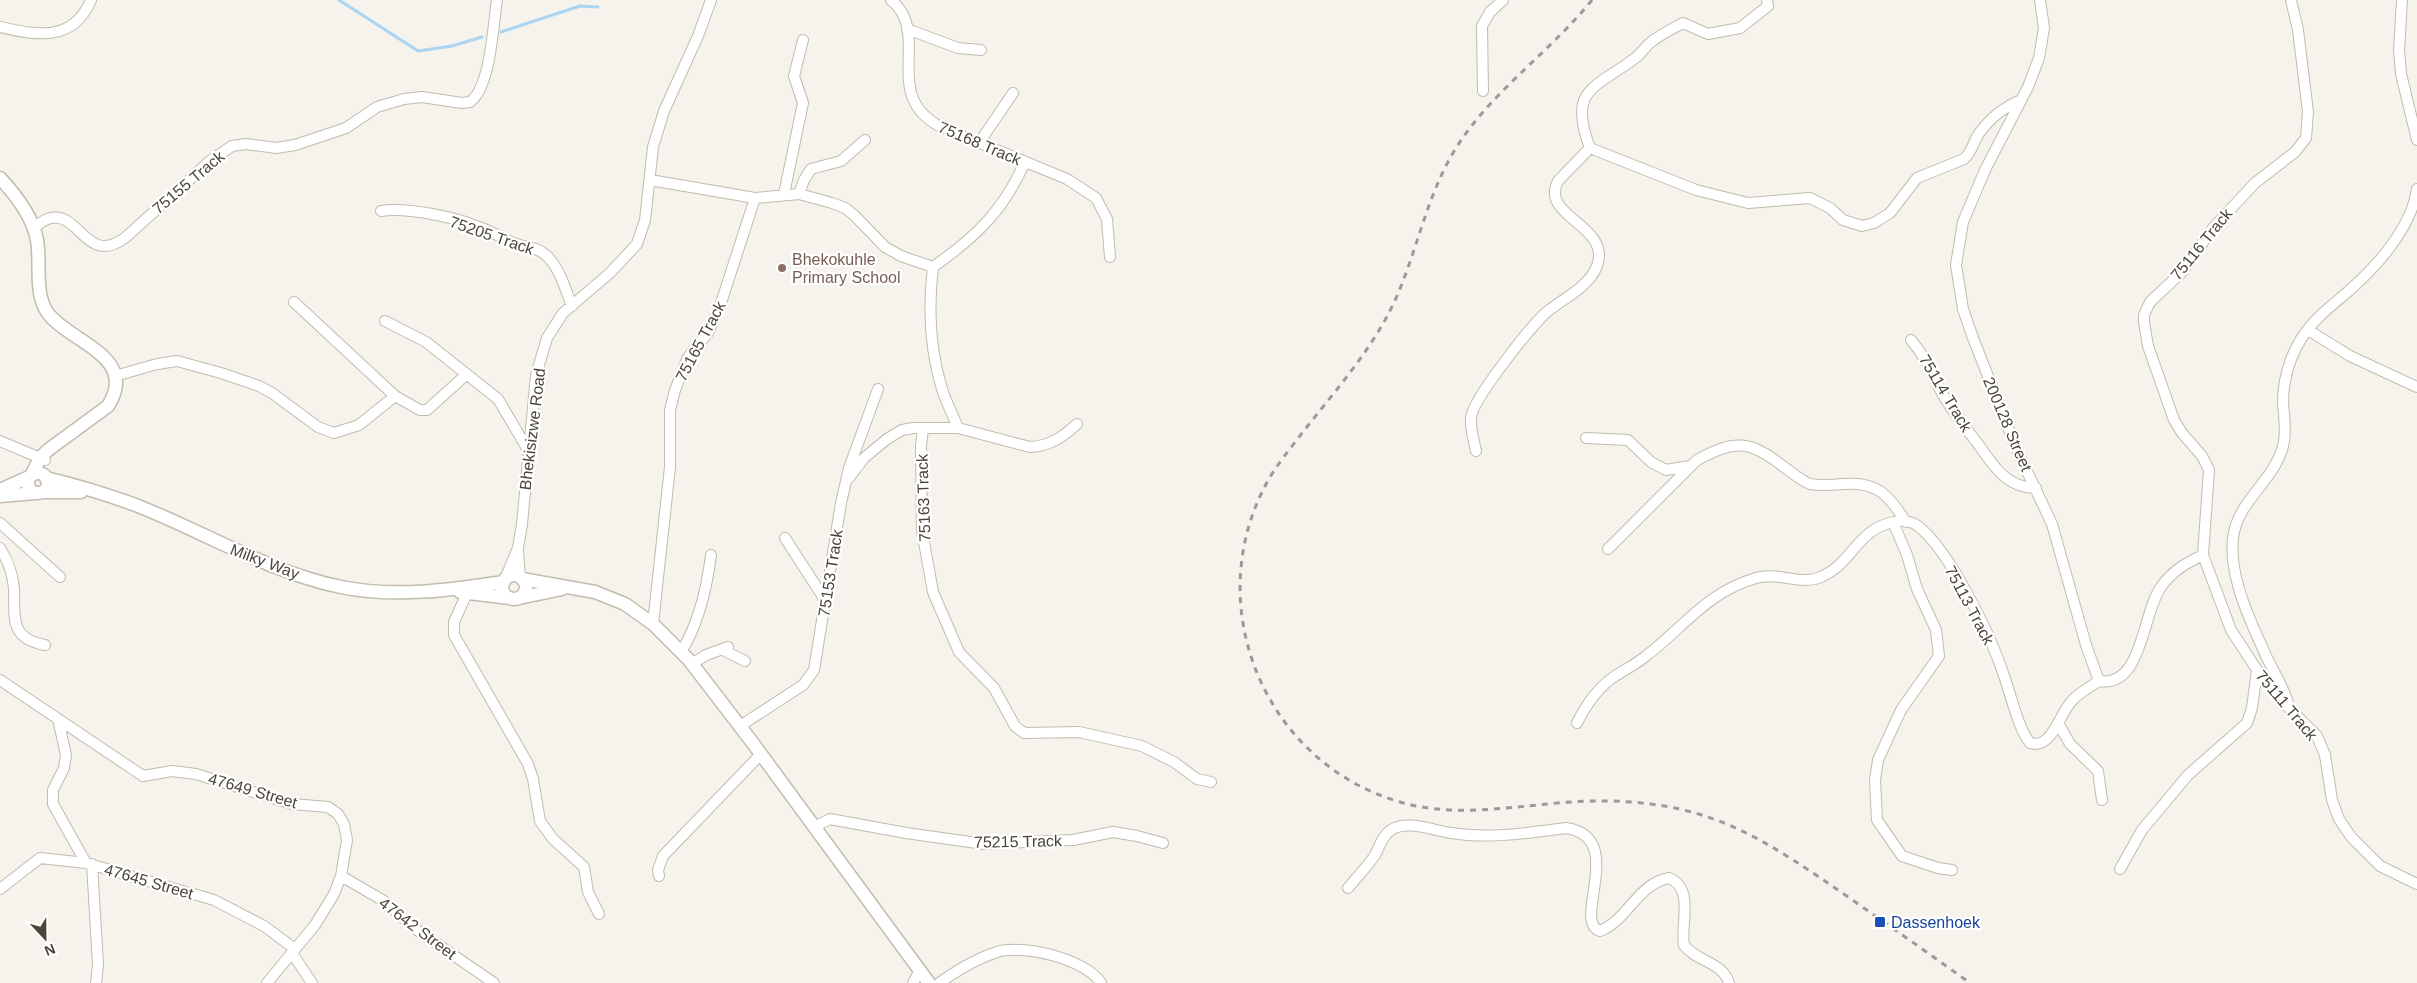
<svg xmlns="http://www.w3.org/2000/svg" width="2417" height="983" font-family="Arial,sans-serif">
<style>
.lines{fill:none;stroke-linecap:round;stroke-linejoin:round}
.stream{stroke:#a9d4f2;stroke-width:3}
.minor-casing{stroke:#c2bbae;stroke-width:12}
.tertiary-casing{stroke:#c2bbae;stroke-width:15}
.minor{stroke:#fff;stroke-width:10}
.tertiary{stroke:#fff;stroke-width:12}
.rail{stroke:#9a9a9a;stroke-width:3;stroke-dasharray:6 6;stroke-linecap:butt}
.education-dot{fill:#8d6e63;stroke:#fff;stroke-width:2}
.transit-dot{fill:#1a4fb4;stroke:#fff;stroke-width:2}
.labels{text-anchor:middle;stroke-width:4.5;stroke-linejoin:round;paint-order:stroke}
.street-label{font-size:16px;fill:#4b4439;stroke:#fff}
.education-label{font-size:16px;fill:#785e54;stroke:#fff;text-anchor:start}
.transit-label{font-size:16px;fill:#164399;stroke:#fff;text-anchor:start}
</style>
<rect width="100%" height="100%" fill="#f6f3ec"/>
<g class="lines">
<!-- stream -->
<path class="stream" d="M339 0 418 51 452 46 482 37
M501 32 580 6 598 7"/>
<defs>
<path id="minor" d="M891 0C933 34 879 95 941 127L1067 179 1096 198 1107 219 1110 257
M1767 0 1768 6 1740 28 1708 34 1683 23C1672 29 1659 35 1650 43 1644 48 1640 55 1634 59 1593 89 1568 90 1590 148L1696 190 1748 203 1810 198 1830 208 1843 220 1862 226 1874 223 1890 213 1917 178 1964 159C1972 152 1973 143 1978 135 1989 119 2004 107 2021 100
M2040 0 2044 28 2039 58 2028 87 1985 170 1963 222 1956 265 1963 309 1973 338 2017 450 2052 524 2086 645 2099 681C2143 688 2142 613 2161 587 2172 571 2186 563 2203 555
M2291 0 2298 30 2308 112 2306 138 2295 152 2255 183 2213 228 2182 272 2150 302 2144 315V322L2148 346 2174 420 2182 433 2202 456 2209 470 2203 555 2231 630 2257 670 2287 706 2317 736 2325 755 2332 800 2339 819 2351 837 2380 866 2417 884
M2402 0 2399 50 2401 74 2417 140
M0 27C36 35 73 43 91 0
M907 29 958 48 981 50
M1483 91 1482 26 1490 12 1503 0
M979 143 1013 93
M650 180 755 198 799 194 832 203 845 208 854 215 885 247 901 256 933 267
M784 194 803 103 794 76 803 40
M799 194 804 180 811 169 841 161 865 140
M381 211C406 207 455 217 479 227 491 231 502 238 514 243 525 248 536 246 546 255 560 268 565 289 572 306
M34 228C39 224 44 219 51 218 80 212 87 267 126 237L210 161 232 146 246 144 276 148 295 145 346 128 377 107 404 99 422 97 462 103 470 102C491 87 493 24 497 0
M294 302 395 396
M385 321 426 342 498 399 528 450
M2308 330 2350 356 2417 387
M1911 340C1925 356 1932 374 1942 393 1952 411 1965 427 1978 444 1993 465 2006 488 2036 488
M115 376 157 364 177 361 221 373 259 386 272 393 318 427 334 433 359 425 395 396 420 410H427L467 374
M958 428C953 415 946 402 942 389 930 350 928 308 933 267 977 236 1003 211 1025 162
M923 429 921 446 922 531 933 592 959 652 994 688 1015 726 1024 733 1079 732 1142 746 1174 762 1197 779 1211 782
M1586 438 1628 440 1651 462 1666 470 1690 466
M0 441 45 460
M1476 451C1474 441 1470 428 1471 418 1472 400 1533 323 1548 311 1564 298 1589 287 1597 266 1612 225 1539 217 1558 181L1590 148
M849 478 864 458 887 439 902 430 913 428H958L1030 447C1050 446 1063 437 1077 424
M1893 522 1907 555 1917 589 1936 630 1939 656 1901 710 1878 760 1875 780 1877 820 1902 856 1938 868 1952 870
M0 523 60 577
M785 538 825 600
M0 548C7 559 13 575 14 589 15 618 9 638 45 645
M1608 549 1697 460C1735 439 1750 440 1784 467 1793 473 1800 480 1810 484 1821 486 1833 485 1844 484 1878 481 1889 496 1906 522
M518 552 520 578
M505 579 518 548 522 524 536 375 547 338 563 313 610 273 637 244 645 220 653 147 664 111 698 36 711 0
M467 593 454 622V635L528 764 533 779 540 821 553 839 584 867 588 892 599 914
M653 624 670 467V410L675 390 688 357 708 333 722 300 755 198
M723 650 745 661
M681 652C698 625 707 587 711 555
M692 664 706 655 728 647
M0 680 143 776 172 771 196 774 292 804 328 807 338 814 344 824 347 840 341 876 334 894 315 925 267 983
M2288 703C2284 689 2276 675 2269 662 2252 625 2222 566 2236 525 2246 495 2279 474 2284 441 2286 429 2284 415 2283 403 2283 373 2294 343 2315 321 2326 309 2340 299 2352 288 2379 264 2412 226 2417 189
M58 719 66 755 64 768 53 790V804L86 863
M1577 723C1585 707 1596 690 1611 679 1622 671 1635 665 1646 656 1684 627 1707 592 1756 578 1778 571 1802 587 1823 576 1853 562 1857 530 1893 522 1901 520 1911 521 1918 526 1950 551 1990 634 2003 673 2010 691 2018 729 2030 743 2052 750 2060 713 2071 702 2078 693 2090 687 2099 681
M2058 723 2070 744 2098 771 2102 800
M740 726 803 685 814 670 841 503 849 468 878 389
M814 827 830 819 906 833 984 844 1073 840 1113 832 1137 836 1163 843
M92 864 98 965 96 983
M2120 869 2142 830 2188 775 2247 723 2252 708 2257 670
M341 876 384 901 414 928 494 983
M659 876 658 870 663 856 761 754
M1348 888C1357 877 1367 867 1375 855 1380 846 1382 836 1391 830 1406 819 1435 831 1451 833 1489 839 1528 833 1566 828 1628 837 1571 922 1600 931 1628 920 1637 884 1669 878 1695 888 1680 925 1684 945 1696 962 1722 961 1729 983
M0 889 40 858 86 863 214 900 264 926 295 949
M292 953 312 983
M913 983 920 970
M939 983C956 971 978 958 997 952 1023 944 1086 959 1101 983"/>
<path id="tertiary" d="M0 178C15 194 33 218 37 240 41 263 34 292 47 312 68 342 140 356 108 406L48 450 40 458 31 476
M28 483a10 10 0 1 1 20 0a10 10 0 1 1-20 0Z
M46 478C76 485 105 494 133 504 203 531 268 572 341 587 395 598 451 590 504 582
M0 490 29 477
M42 492H81
M0 496 35 493
M502 587a12 12 0 1 1 24 0a12 12 0 1 1-24 0Z
M522 579 595 592 625 604 653 624 689 660 752 742 929 983
M460 592 510 598
M519 598 562 589"/>
</defs>
<!-- minor casing -->
<use href="#minor" class="minor-casing"/>
<!-- tertiary casing -->
<use href="#tertiary" class="tertiary-casing"/>
<!-- minor -->
<use href="#minor" class="minor"/>
<!-- tertiary -->
<use href="#tertiary" class="tertiary"/>
<!-- rail -->
<path class="rail" d="M1592 0C1550 52 1491 92 1456 148 1421 204 1415 271 1381 327 1358 366 1327 401 1299 437 1286 454 1272 471 1263 490 1202 613 1268 764 1400 802 1469 822 1539 799 1609 801 1715 803 1768 842 1851 899 1891 927 1931 955 1970 983"/>
</g>
<!-- markers -->
<circle class="education-dot" cx="782" cy="268" r="5"/>
<rect class="transit-dot" x="1874" y="916" width="12" height="12" rx="2.5"/>
<g class="labels">
<!-- street labels -->
<g class="street-label">
<text transform="translate(980 143) rotate(23)" y="6">75168 Track</text>
<text transform="translate(188 182) rotate(-40)" y="6">75155 Track</text>
<text transform="translate(492 235) rotate(19)" y="6">75205 Track</text>
<text transform="translate(2201 244) rotate(-51)" y="6">75116 Track</text>
<text transform="translate(700 341) rotate(-62)" y="6">75165 Track</text>
<text transform="translate(1946 393) rotate(59)" y="6">75114 Track</text>
<text transform="translate(2008 424) rotate(67)" y="6">200128 Street</text>
<text transform="translate(532 429) rotate(-83)" y="6">Bhekisizwe Road</text>
<text transform="translate(923 498) rotate(-92)" y="6">75163 Track</text>
<text transform="translate(265 561) rotate(21)" y="6">Milky Way</text>
<text transform="translate(830 573) rotate(-81)" y="6">75153 Track</text>
<text transform="translate(1970 605) rotate(62)" y="6">75113 Track</text>
<text transform="translate(2287 705) rotate(50)" y="6">75111 Track</text>
<text transform="translate(253 790) rotate(16)" y="6">47649 Street</text>
<text transform="translate(1018 841) rotate(-1)" y="6">75215 Track</text>
<text transform="translate(149 881) rotate(16)" y="6">47645 Street</text>
<text transform="translate(418 928) rotate(37)" y="6">47642 Street</text>
</g>
<!-- education labels -->
<g class="education-label">
<text x="792" y="265">Bhekokuhle<tspan x="792" dy="18">Primary School</tspan></text>
</g>
<!-- transit labels -->
<g class="transit-label">
<text x="1891" y="928">Dassenhoek</text>
</g>
</g>
<!-- north arrow -->
<g transform="translate(45 938) rotate(158)" stroke="#ffffff" stroke-width="4" paint-order="stroke">
<path d="M0-4L9 19L0 12L-9 19Z" fill="#4b4439"/>
<text y="-8" font-size="14" font-weight="bold" text-anchor="middle" fill="#4b4439">N</text>
</g>
</svg>
